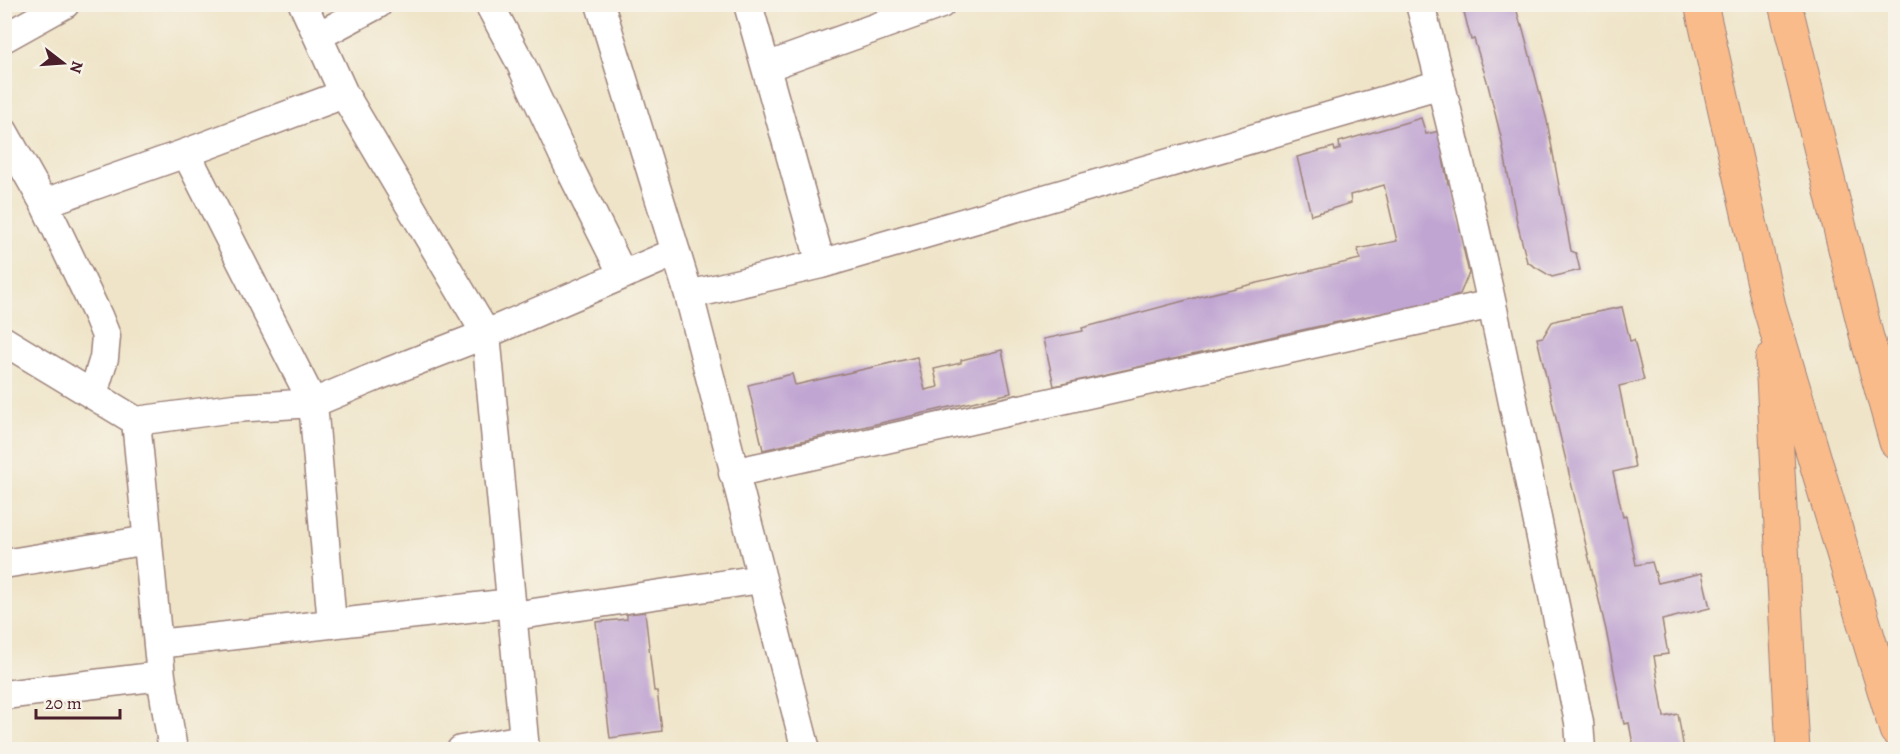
<svg xmlns="http://www.w3.org/2000/svg" width="1900" height="754" font-family="Alegreya,serif">
<style>
.building{fill:#c0a5d2}
.lines{fill:none;stroke-linecap:round;stroke-linejoin:round}
.minor-casing{stroke:#9c827a;stroke-width:31}
.trunk-casing{stroke:#9c827a;stroke-width:35}
.minor{stroke:#fff;stroke-width:28}
.trunk{stroke:#fabb8b;stroke-width:33}
</style>
<rect width="100%" height="100%" fill="#f7f3e8"/>
<filter id="ink" filterUnits="userSpaceOnUse"><feTurbulence type="fractalNoise" baseFrequency=".0167" numOctaves="2"/><feDisplacementMap in="SourceGraphic" scale="12" xChannelSelector="R" yChannelSelector="G"/><feConvolveMatrix kernelMatrix="1 2 1 2 8 2 1 2 1" color-interpolation-filters="sRGB"/></filter>
<filter id="wash" filterUnits="userSpaceOnUse"><feTurbulence type="fractalNoise" baseFrequency=".008" numOctaves="4" result="noise"/><feDisplacementMap in="SourceGraphic" scale="24" xChannelSelector="R" yChannelSelector="G"/><feGaussianBlur stdDeviation="1.35" result="paint"/><feColorMatrix in="noise" values="0 0 0 0 0 0 0 0 0 0 0 0 0 0 0 0 0 1.4 0 .05"/><feComposite in="paint" operator="in"/></filter>
<g filter="url(#wash)">
<rect width="100%" height="100%" fill="#efe4c8"/>
<g id="blocks">
<!-- building -->
<path class="building" d="M1462 4H1515L1521 26 1522 25 1547 121 1571 251 1576 253 1580 270 1552 277 1527 262 1517 222 1501 137 1487 81 1474 39 1471 40Z
M1421 118 1426 134 1440 131 1446 156 1443 158 1448 184 1452 185 1466 247H1463L1469 273 1460 294 1444 301 1333 323 1054 386 1044 339 1083 331 1082 328 1206 295 1360 259 1358 249 1397 241 1384 185 1350 195 1351 203 1311 215 1297 157 1334 147 1335 151 1340 149 1339 142Z
M1622 307 1630 341 1634 340 1644 380 1619 386 1635 467 1613 472 1623 517 1626 516 1636 565 1652 562 1658 583 1702 573 1710 608 1662 620 1668 654 1654 656 1664 717 1678 714 1684 750H1634L1629 723 1624 724 1606 630 1537 338 1543 337 1552 322 1558 320Z
M1002 350 1011 393 763 450 748 385 792 374 795 385 917 357 925 390 938 387 934 369 961 363V360Z
M645 612 654 691H657L662 731 610 738 596 622 627 619V614Z"/>
</g>
</g>
<g filter="url(#ink)">
<use href="#blocks" fill-opacity="0" stroke="#9c827a" stroke-width="1.5"/>
<g class="lines">
<defs>
<path id="minor" d="M303 4 344 94 486 334 525 750
M489 4 520 62 568 165 623 275
M600 4 689 295 806 750
M748 4 821 264
M1420 4C1483 241 1529 482 1579 722L1581 750
M318 36 378 4
M4 38 65 4
M766 67 941 4
M4 132 44 203 98 316 106 336 104 358 93 394
M186 153 313 403 332 624
M44 203 186 153 344 94
M689 295 821 264 1441 84
M4 341 136 421
M136 421 234 408 313 403 375 377 486 334 676 252
M136 421 161 676 173 750
M733 473 1492 304
M4 564 148 540
M513 616 761 579
M158 644 511 603
M4 695 161 676
M461 750 524 739"/>
<path id="trunk" d="M1701 4 1769 306 1896 730
M1785 4 1866 334 1896 442
M1772 359 1793 750"/>
</defs>
<!-- minor casing -->
<use href="#minor" class="minor-casing"/>
<!-- trunk casing -->
<use href="#trunk" class="trunk-casing"/>
<!-- minor -->
<use href="#minor" class="minor"/>
<!-- trunk -->
<use href="#trunk" class="trunk"/>
</g>
</g>
<!-- margin -->
<rect width="1900" height="754" fill="none" stroke="#f7f3e8" stroke-width="24"/>
<!-- north arrow -->
<g transform="translate(63 63) rotate(107)" stroke="#f7f3e8" stroke-width="4.5" paint-order="stroke">
<path d="M0-4.5L10 22L0 15L-10 22Z" fill="#4a1f2b"/>
<text y="-9" font-size="16" font-weight="bold" text-anchor="middle" fill="#4a1f2b">N</text>
</g>
<!-- scale -->
<path d="M36 709v9h84v-9" fill="none" stroke="#4a1f2b" stroke-width="3"/>
<text x="45" y="709" font-size="18" fill="#4a1f2b" stroke="#f7f3e8" stroke-width="4.5" paint-order="stroke">20 m</text>
</svg>
